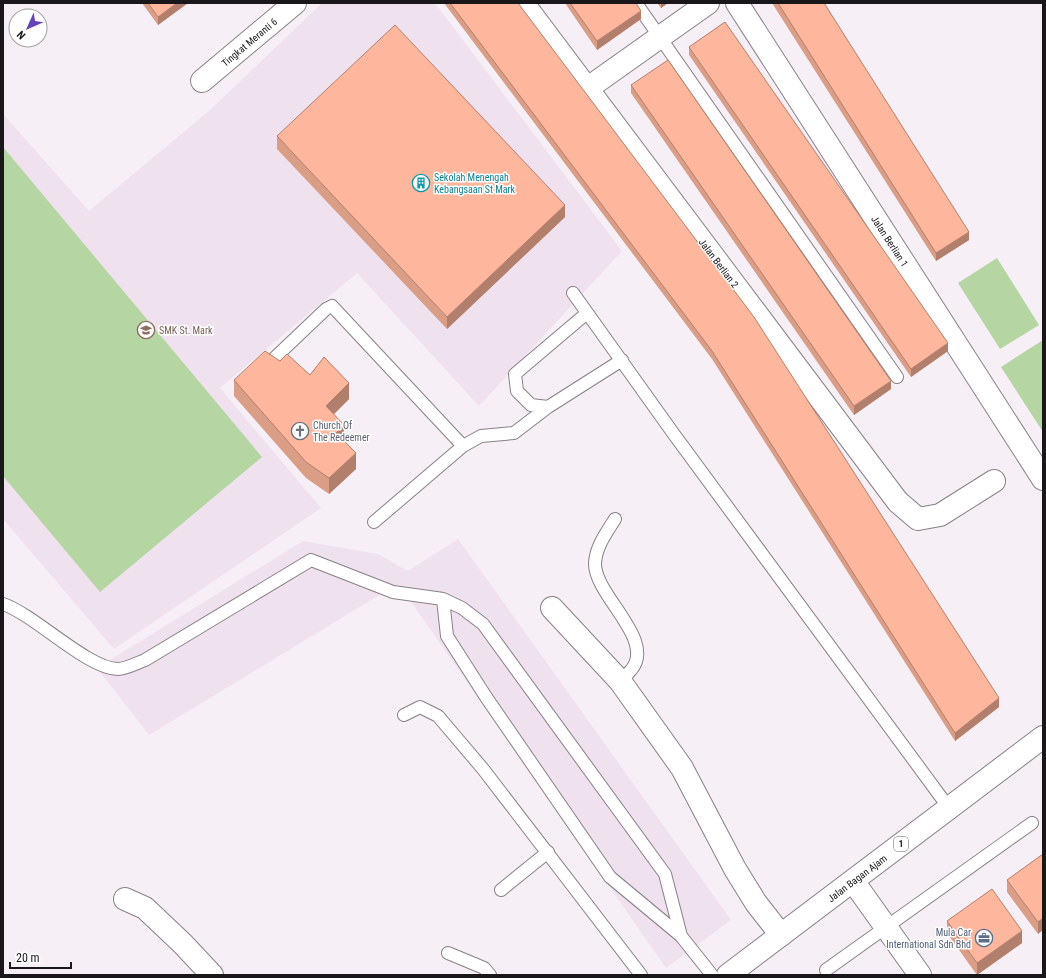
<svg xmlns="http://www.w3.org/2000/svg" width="1046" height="978" font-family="'Roboto Condensed',sans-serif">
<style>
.built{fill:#efe2ee}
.green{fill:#b5d5a2}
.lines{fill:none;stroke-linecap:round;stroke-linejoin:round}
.service-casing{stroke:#878187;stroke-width:14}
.minor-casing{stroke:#878187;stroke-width:24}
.primary-casing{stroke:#878187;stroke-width:24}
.service{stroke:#fff;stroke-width:12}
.minor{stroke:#fff;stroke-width:22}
.primary{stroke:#fff;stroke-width:22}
.wall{fill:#da9d86}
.shaded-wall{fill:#b27f6d}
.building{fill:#feb69c;stroke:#b27f6d}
.labels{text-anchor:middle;stroke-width:3;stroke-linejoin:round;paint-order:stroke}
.shield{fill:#fff;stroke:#5e5d5e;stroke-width:1}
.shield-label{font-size:9px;font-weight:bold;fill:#191719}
.street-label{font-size:10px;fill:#191719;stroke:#fff}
.culture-label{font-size:10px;fill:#0d838f;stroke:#fff;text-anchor:start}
.education-label{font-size:10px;fill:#785e54;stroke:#fff;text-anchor:start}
.worship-label{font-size:10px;fill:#5b616d;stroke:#fff;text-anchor:start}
.service-label{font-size:10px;fill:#4e5e75;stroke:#fff;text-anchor:end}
</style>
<rect width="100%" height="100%" fill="#f6eff5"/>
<!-- built -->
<path class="built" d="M322 3H435L622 251 479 406 357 273 220 388 321 508 114 649 3 519V114L89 211 209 111Z
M458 539 731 920 666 968 405 593 389 589 149 735 97 668 303 541 378 554 408 571Z"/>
<!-- green -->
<path class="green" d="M3 147 262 457 100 592 3 476Z
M997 258 1039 325 1000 349 958 283Z
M1043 340V432L1001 367Z"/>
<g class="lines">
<defs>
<path id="service" d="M636 3 897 377
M573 293 673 433 949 808
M265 367 326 309 332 306 463 446
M548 407 531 405 517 391 515 374 587 313
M615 519C607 532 596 546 595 563 594 595 657 640 631 670 628 674 624 678 620 681
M374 522 463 446 481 436 514 433 548 407 622 360
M443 599 447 636 486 697 610 877 681 936
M3 604C35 615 88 669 118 669 126 669 137 663 145 660L311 560 393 592 443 599 462 608 483 624 665 874 681 936 712 975
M404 715 420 707 438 716 483 769 641 975
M501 890 548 852
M448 953 484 968 490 975
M826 970 1032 823"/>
<path id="minor" d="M523 3 898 502 918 519 940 515 994 481
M737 3 1043 479
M202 81 295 3
M588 88 708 3
M552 608 620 681 682 768 735 869 756 903 781 935
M853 881 920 975
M125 899 145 908 183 944 212 975"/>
<path id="primary" d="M728 975 1043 737"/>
</defs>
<!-- service casing -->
<use href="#service" class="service-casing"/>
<!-- minor casing -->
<use href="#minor" class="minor-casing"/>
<!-- primary casing -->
<use href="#primary" class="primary-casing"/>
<!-- service -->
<use href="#service" class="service"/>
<!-- minor -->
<use href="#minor" class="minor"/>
<!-- primary -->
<use href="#primary" class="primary"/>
</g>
<!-- wall -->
<path class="wall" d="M142 3H188L158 25Z
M444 3H518L999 707 955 741 712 359Z
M565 3H636L641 19 597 50Z
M657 3H668L661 8Z
M772 3H824L969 240 936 261Z
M689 47 948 351 911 377 689 55Z
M631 85 891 389 854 415 631 93Z
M277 136 565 217 447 329 277 149Z
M280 361 310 375 349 399 334 414 344 441 356 469 329 494 306 478 234 396V380Z
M1043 854 1038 934 1007 892V880Z
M947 921 1022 943 977 975 947 933Z"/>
<!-- shaded-wall -->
<path class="shaded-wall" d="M177 3H188L158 25V17Z
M661 3H668L661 8Z
M641 11V19L597 50V41Z
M565 205V217L447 329V317Z
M969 232V240L936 261V253Z
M948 343V351L911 377V369Z
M891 381V389L854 415V406Z
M349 383V399L326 422V406Z
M344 425V441L336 433Z
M356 453V469L329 494V478Z
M999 698V707L955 741V733Z
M1043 918V930L1038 934V922Z
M1022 931V943L977 975V963Z"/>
<!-- building -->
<path class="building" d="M148 3H177L158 17Z
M450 3H518L754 317 999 698 955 733 712 351Z
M570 3H636L641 11 597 41Z
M778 3H824L969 232 936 253Z
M725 22 948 343 911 369 689 47Z
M395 25 565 205 447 317 277 136Z
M668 60 891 381 854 406 631 85Z
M265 351 280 361 287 354 310 375 324 357 349 383 326 406 344 425 336 433 356 453 329 478 306 462 234 380Z
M1043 854V918L1038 922 1007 880Z
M992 889 1022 931 977 963 947 921Z"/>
<!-- icons -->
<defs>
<symbol id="building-ring" viewBox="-11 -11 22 22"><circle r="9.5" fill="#fff" stroke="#0f9aa8" stroke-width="1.5"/><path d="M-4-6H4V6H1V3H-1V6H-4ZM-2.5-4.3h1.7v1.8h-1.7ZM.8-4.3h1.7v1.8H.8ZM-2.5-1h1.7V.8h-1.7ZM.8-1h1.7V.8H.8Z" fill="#0f9aa8"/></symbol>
<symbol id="school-ring" viewBox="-11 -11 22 22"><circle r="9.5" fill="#fff" stroke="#8d6e63" stroke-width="1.5"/><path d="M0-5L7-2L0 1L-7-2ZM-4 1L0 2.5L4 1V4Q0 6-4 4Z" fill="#8d6e63"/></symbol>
<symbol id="church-ring" viewBox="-11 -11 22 22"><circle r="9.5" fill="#fff" stroke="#6b7280" stroke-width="1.5"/><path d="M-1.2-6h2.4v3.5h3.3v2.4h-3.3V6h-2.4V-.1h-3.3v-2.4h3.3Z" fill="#6b7280"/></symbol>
<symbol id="office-ring" viewBox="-11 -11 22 22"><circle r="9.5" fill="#fff" stroke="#5c6f8a" stroke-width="1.5"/><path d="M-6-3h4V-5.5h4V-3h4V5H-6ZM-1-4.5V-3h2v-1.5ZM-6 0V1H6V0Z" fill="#5c6f8a"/></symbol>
</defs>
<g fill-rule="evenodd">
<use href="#building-ring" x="411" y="173" width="20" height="20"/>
<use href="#school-ring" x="136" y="320" width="20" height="20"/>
<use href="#church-ring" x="290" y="421" width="20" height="20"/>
<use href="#office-ring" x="974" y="928" width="20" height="20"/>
</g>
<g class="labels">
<!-- shield labels -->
<rect class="shield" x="894" y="837" width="14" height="14" rx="3"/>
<g class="shield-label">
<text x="901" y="847">1</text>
</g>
<!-- street labels -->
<g class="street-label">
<text transform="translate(249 42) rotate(-40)" y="4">Tingkat Meranti 6</text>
<text transform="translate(890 241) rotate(57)" y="4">Jalan Berlian 1</text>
<text transform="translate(719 263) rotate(53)" y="4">Jalan Berlian 2</text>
<text transform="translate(857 878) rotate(-37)" y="4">Jalan Bagan Ajam</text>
</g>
<!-- culture labels -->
<g class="culture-label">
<text x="434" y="181">Sekolah Menengah<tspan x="434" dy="12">Kebangsaan St Mark</tspan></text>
</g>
<!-- education labels -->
<g class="education-label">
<text x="159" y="334">SMK St. Mark</text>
</g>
<!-- worship labels -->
<g class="worship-label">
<text x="313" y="429">Church Of<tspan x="313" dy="12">The Redeemer</tspan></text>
</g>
<!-- service labels -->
<g class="service-label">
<text x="971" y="936">Mula Car<tspan x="971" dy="12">International Sdn Bhd</tspan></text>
</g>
</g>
<!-- border -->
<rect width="1046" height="978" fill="none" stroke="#191719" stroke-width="8"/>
<!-- north arrow -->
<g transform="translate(28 28) rotate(225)"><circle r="19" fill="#ffffff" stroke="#a3a2a3"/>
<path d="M0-3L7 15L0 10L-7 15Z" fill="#6442ba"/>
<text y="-6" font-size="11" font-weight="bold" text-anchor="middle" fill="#191719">N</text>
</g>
<!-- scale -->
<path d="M10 962v6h61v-6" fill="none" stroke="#191719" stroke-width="2"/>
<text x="16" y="962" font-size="12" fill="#191719" stroke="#ffffff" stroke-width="3" paint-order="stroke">20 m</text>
</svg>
